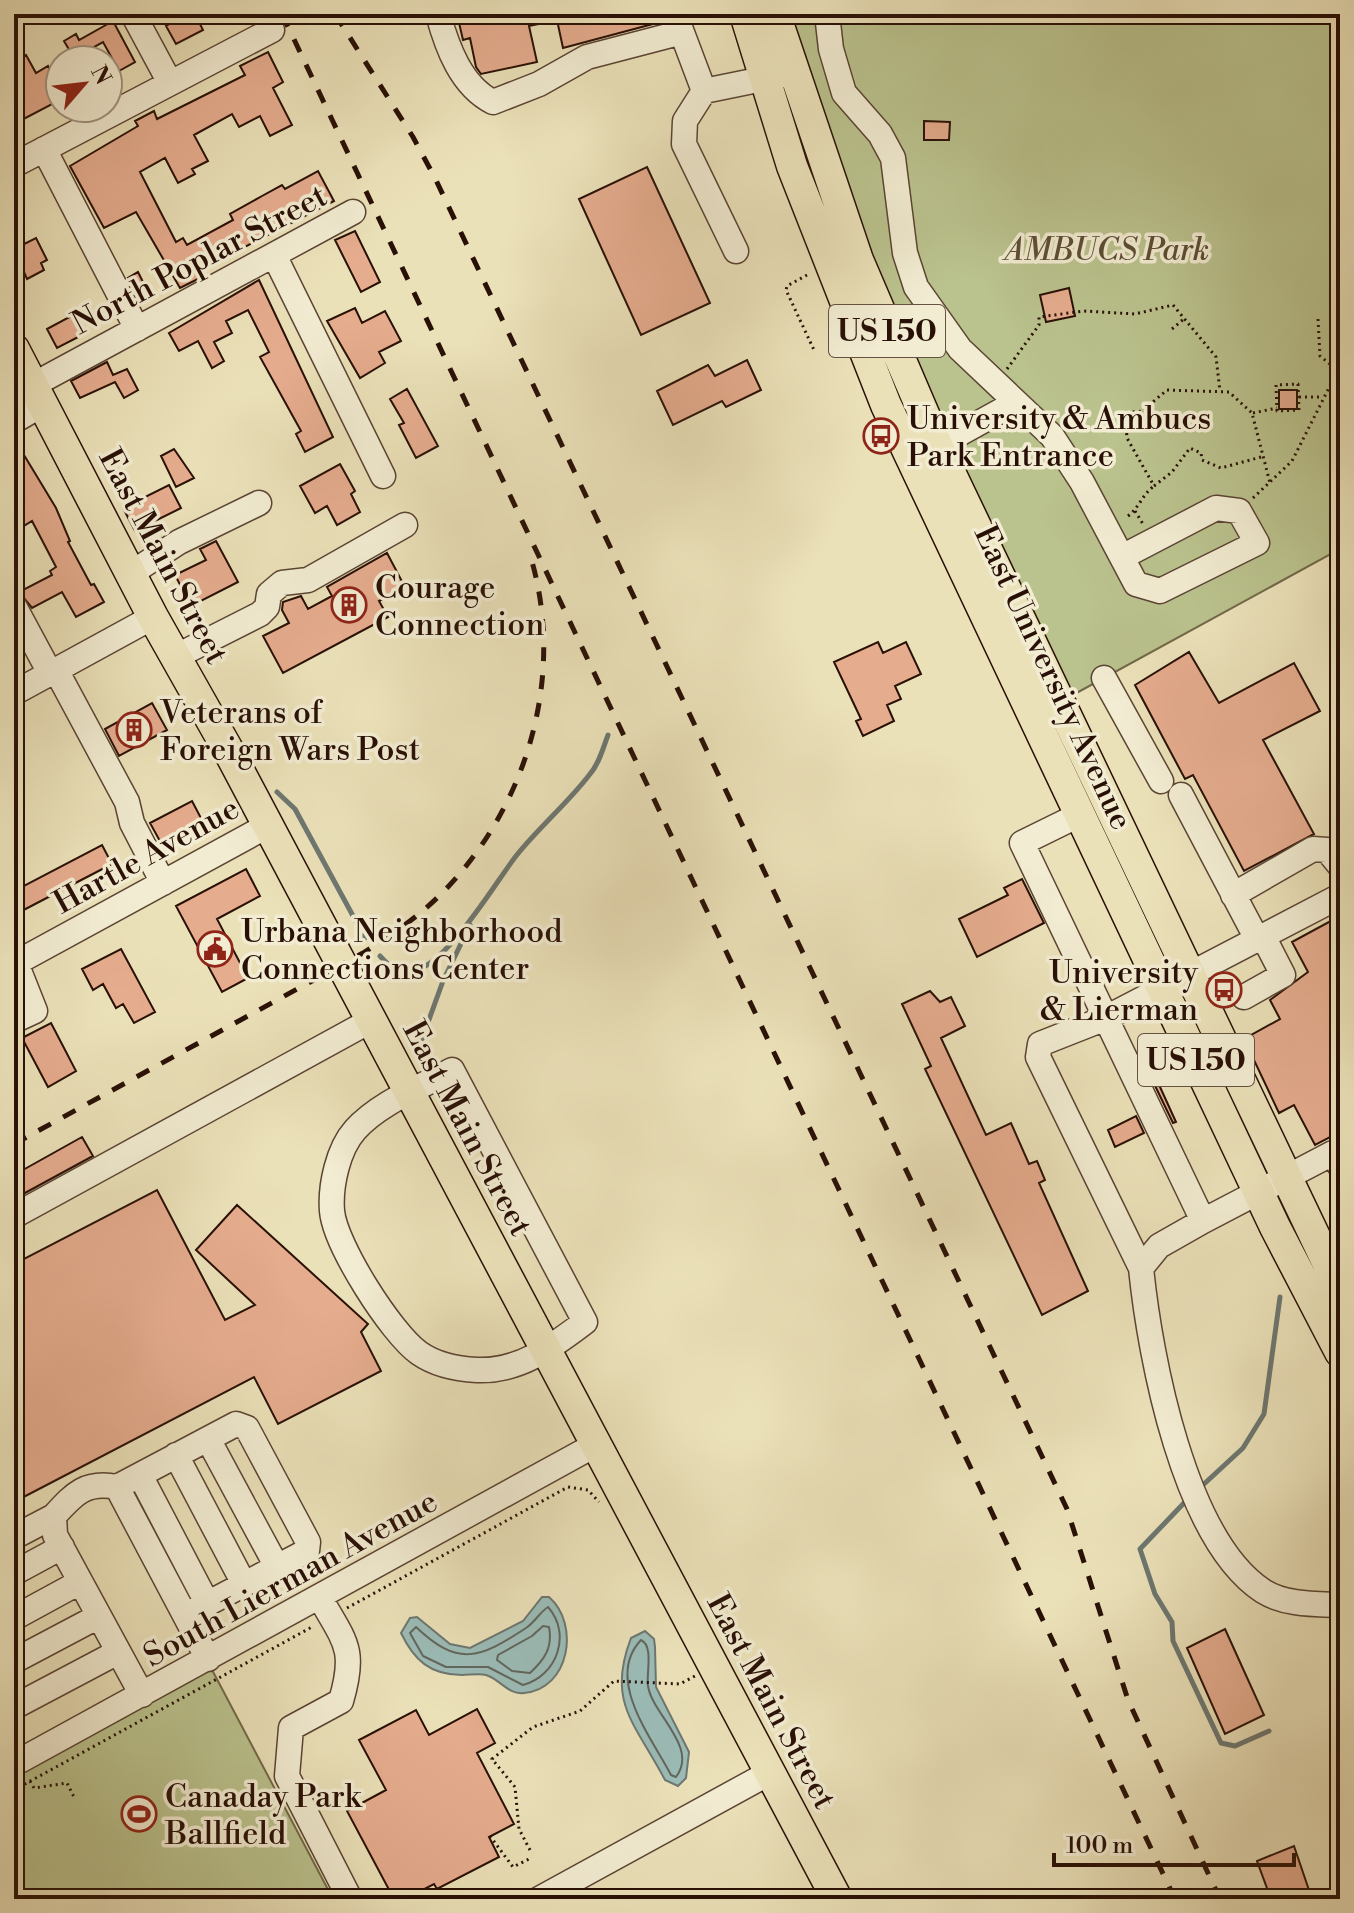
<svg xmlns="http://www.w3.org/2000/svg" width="1354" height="1913" font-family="'Libre Bodoni',serif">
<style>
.green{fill:#bac28d;stroke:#72694a;stroke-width:2}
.water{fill:#9bbcb7;stroke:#6d7770;stroke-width:2}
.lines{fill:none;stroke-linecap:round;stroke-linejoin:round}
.shore{stroke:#62665e;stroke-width:2}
.stream{stroke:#6d7770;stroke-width:5}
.building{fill:#e5ac8e;stroke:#291006;stroke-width:2}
.minor-casing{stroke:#5a4433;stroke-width:27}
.major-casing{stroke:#291006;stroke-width:33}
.path{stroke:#291006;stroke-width:3;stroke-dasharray:2 4;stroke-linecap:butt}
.minor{stroke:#f2ecd2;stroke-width:24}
.major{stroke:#ebe1b9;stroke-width:30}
.rail{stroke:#291006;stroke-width:5;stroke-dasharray:14 14;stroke-linecap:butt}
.labels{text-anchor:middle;stroke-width:7;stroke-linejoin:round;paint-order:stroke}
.shield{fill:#f2ecd2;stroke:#655243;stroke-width:2}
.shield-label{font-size:30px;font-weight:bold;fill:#291006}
.park-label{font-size:32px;font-style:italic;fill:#5c4e35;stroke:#f2ecd2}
.street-label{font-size:32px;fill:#291006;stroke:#f2ecd2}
.poi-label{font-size:32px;fill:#291006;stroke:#f2ecd2;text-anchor:start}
</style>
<rect width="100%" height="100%" fill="#ebe1b9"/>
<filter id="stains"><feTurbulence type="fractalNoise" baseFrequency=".0025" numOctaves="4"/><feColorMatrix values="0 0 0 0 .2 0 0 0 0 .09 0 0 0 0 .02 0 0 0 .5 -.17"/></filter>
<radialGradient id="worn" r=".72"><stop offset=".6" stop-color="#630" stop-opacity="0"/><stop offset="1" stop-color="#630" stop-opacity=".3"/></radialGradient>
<!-- green -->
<path class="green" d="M775 14H1340V549L1060 702 938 447Z
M210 1666 333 1899H14V1773Z"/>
<!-- water -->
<path class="water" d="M542 1597H549C580 1624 570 1689 524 1693 508 1695 500 1679 486 1675 480 1673 469 1675 462 1675 430 1675 414 1660 401 1633L410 1618 417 1617 450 1644 470 1648 523 1621Z
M645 1631 654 1639 655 1647 656 1687 689 1752 686 1778 678 1786 665 1780C636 1724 606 1703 631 1638Z"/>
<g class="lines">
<!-- shore -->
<path class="shore" d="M548 1607C572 1634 557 1676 523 1685L488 1667H446L423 1656 410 1633 416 1627C458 1667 479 1659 526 1628 534 1623 540 1612 548 1607Z
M543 1626 549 1627C553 1648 544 1660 530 1673L512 1671 497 1660 498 1655 532 1636Z
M641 1640C654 1646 646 1673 648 1686 652 1714 699 1747 676 1777L671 1775C652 1738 604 1679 641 1640Z"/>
<!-- stream -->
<path class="stream" d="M277 792 295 809 365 938
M380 956C388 965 397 974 411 972 446 967 495 883 516 856 539 827 568 803 590 774 599 764 603 748 608 735
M418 1050 443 981 470 925
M1204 1484 1243 1448 1264 1414 1280 1297
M1184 1503 1140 1549 1155 1594 1172 1622 1173 1641 1221 1743 1235 1746 1269 1731"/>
</g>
<!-- building -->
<path class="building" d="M187 14H195L203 30 176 44 166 26Z
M457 14H651L653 24 563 48 557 20 529 26 537 62 481 74 476 67 470 38 463 40Z
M113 21 135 62 119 71 103 42 74 58 64 41 76 34 79 40Z
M268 52 283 82 273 88 292 125 270 136 260 116 239 127 232 114 194 135 208 161 192 169 195 174 178 183 165 158 140 172 176 242 183 238 187 245 233 220 230 214 262 196 282 185 285 189 318 171 334 201 200 270 204 276 180 288 136 212 104 228 70 166 138 126 135 121 154 111 157 119 245 75 240 66Z
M26 55 36 73 48 66 60 89V100L14 124V63Z
M924 121 950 122 949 140H924Z
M647 167 710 303 641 335 579 199Z
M355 231 380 282 361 292 335 240Z
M36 238 47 260 41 263 44 270 27 279 14 249Z
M138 272 151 298 141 304 128 278Z
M259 280 333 437 305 452 296 434 301 431 260 357 269 352 248 310 226 321 232 333 214 342 224 361 212 368 198 341 179 351 169 333Z
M1069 288 1075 316 1046 322 1040 295Z
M355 308 362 323 385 311 401 341 379 352 385 363 360 378 327 321Z
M73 315 84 334 57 348 47 329Z
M747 360 761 390 726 407 722 401 673 425 657 391 708 365 715 376Z
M107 362 113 375 127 369 138 390 124 398 115 382 80 398 71 381Z
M407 389 438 446 416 458 399 425 404 423 390 399Z
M1279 390H1297V409H1279Z
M174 449 194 478 176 487 161 456Z
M24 455 56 508 70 541 68 542 91 585 94 584 104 602 76 617 62 592 32 608 19 592 52 575 50 571 56 567 32 521 22 527 14 512V507L24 501 14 483V460Z
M340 464 355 491 351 494 360 512 337 525 327 506 315 513 300 486Z
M169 485 181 508 135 531 123 508Z
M216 541 238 582 191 606 175 575 206 560 200 549Z
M387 553 405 587 379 601 388 617 283 673 263 636 289 623 282 610 283 602 301 596 308 609 332 596 327 587Z
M878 642 883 653 906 642 921 674 895 686 901 699 887 705 894 721 863 736 856 721 861 719 834 662Z
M1189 652 1219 703 1294 663 1320 711 1263 740 1314 834 1244 871 1193 775 1185 779 1135 685Z
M152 703 167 730 119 756 105 729Z
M192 801 203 822 161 843 150 823Z
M102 845 112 864 14 915V891Z
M246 869 260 896 217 919 248 978 222 992 176 906Z
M1022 879 1044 923 977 957 959 919 1008 895 1004 888Z
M1340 916V1132L1315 1145 1294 1105 1279 1113 1244 1039 1280 1019 1270 1000 1308 972 1292 942Z
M121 949 155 1012 134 1023 123 1004 116 1008 103 984 93 990 82 969Z
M930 991 940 1002 951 997 965 1026 941 1038 986 1135 1011 1123 1029 1164 1037 1161 1045 1180 1039 1183 1088 1291 1042 1315 925 1069 931 1066 902 1004Z
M51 1023 76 1071 48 1087 22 1038Z
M1150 1065 1176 1122 1173 1123 1146 1067Z
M1136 1116 1144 1133 1115 1147 1108 1130Z
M82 1137 93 1156 14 1199V1175Z
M157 1190 225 1320 255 1305 196 1250 237 1205 368 1324 361 1332 381 1371 278 1424 254 1377 14 1502V1264Z
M1225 1629 1264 1715 1225 1734 1187 1648Z
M477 1709 495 1743 477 1753 514 1824 489 1837 499 1857 437 1889 434 1884 405 1899H394L347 1811 386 1790 359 1740 416 1710 429 1735Z
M1294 1846 1312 1899H1271L1257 1861Z"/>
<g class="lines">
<defs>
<path id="minor" d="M133 14 169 81
M438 14C447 47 461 86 493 102L539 84 587 57 679 33
M675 14 704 91 783 75
M827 14 831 49 844 93 880 134 893 158 905 253 916 287 960 349 1052 436 1082 482 1136 584 1160 591 1257 543 1239 511 1216 508 1122 557
M704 91 685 121 684 144 736 251
M44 149 137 329
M14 165 272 30
M274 255 383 476
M33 385 353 212
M14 421 43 404
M921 455 1015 403
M130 574 179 542 259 503
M14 606 50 673
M175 657 260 614 267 607 269 594 282 583 308 580 405 525
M56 670 127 802 132 823 163 883
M1104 678 1161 781
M14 693 153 617
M1181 795 1258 941
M1079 815 1022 843 1203 1221 1333 1153 1340 1166
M1233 895 1313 849 1327 850 1340 866
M14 964 267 826
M1244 997 1283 975 1264 938
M14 1015 20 1018 35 1011 16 963
M452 1070 585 1322C553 1346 520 1372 477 1370 457 1369 436 1365 419 1353 391 1333 335 1245 332 1211 330 1186 338 1149 355 1130 379 1103 421 1087 452 1070Z
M14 1216 370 1021
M1203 1221 1159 1246 1141 1268C1150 1357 1184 1539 1263 1591 1285 1605 1315 1604 1340 1605
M1141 1268 1038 1057 1040 1044 1106 1018 1340 896
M208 1439 277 1567
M176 1455 244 1584
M140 1475 207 1603
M117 1487 236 1424 247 1428 308 1542 307 1551 186 1615
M14 1537 54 1516
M14 1573 62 1547
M320 1598C346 1643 356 1650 341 1701L291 1728 287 1776 350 1899
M14 1618 80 1582
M14 1661 99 1616
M142 1695 55 1535 54 1516C74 1494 85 1481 117 1487L208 1659
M14 1707 118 1652
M14 1764 595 1445
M539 1899 769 1773"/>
<path id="major" d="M745 14 792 166 886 405 1275 1227 1340 1352
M775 14 858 260 938 447 1340 1289
M14 349 153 617 227 748 837 1899"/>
</defs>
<!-- minor casing -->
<use href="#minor" class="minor-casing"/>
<!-- major casing -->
<use href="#major" class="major-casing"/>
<!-- path -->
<path class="path" d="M807 275 787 286 786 290 814 350
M1318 319 1320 356 1340 372
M1172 329 1185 318
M1007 369 1039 325V317L1084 311 1135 314 1173 305 1216 357 1220 391
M1298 384 1299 410 1277 411 1276 385Z
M1299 397H1323
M1253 413 1277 408
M1261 457 1221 468 1202 460 1201 453 1190 448 1172 472 1154 486 1127 438 1125 413 1142 411 1167 390 1229 392 1252 413 1270 483
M1253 498 1292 461 1338 370
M1135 511 1143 524
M1128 516C1139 508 1142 495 1154 486
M347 1608 568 1487 588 1490 599 1502
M30 1781 34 1788 67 1783 74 1797
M14 1790 312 1627
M490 1836 513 1867 531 1858
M530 1850 519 1829 515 1787 492 1759 533 1727 580 1711 614 1681 680 1684 695 1676"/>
<!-- minor -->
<use href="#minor" class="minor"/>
<!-- major -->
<use href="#major" class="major"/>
<!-- rail -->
<path class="rail" d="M282 14 1175 1899
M335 14 413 137 435 178 1067 1509 1128 1700 1220 1899
M14 1144 363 953C392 935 421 915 445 890 529 803 566 672 530 555"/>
</g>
<!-- icons -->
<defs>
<symbol id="bus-ring" viewBox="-11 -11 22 22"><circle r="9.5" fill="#f2ecd2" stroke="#8f2418" stroke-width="1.5"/><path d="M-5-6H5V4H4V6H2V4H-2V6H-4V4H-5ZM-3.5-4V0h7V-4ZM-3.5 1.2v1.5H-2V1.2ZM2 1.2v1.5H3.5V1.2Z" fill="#8f2418"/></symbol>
<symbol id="building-ring" viewBox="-11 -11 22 22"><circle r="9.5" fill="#f2ecd2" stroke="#8f2418" stroke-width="1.5"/><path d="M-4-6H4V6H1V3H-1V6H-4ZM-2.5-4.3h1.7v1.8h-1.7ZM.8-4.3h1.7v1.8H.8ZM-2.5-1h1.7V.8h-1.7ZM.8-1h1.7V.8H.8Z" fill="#8f2418"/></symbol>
<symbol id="civic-ring" viewBox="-11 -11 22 22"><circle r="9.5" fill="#f2ecd2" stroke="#8f2418" stroke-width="1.5"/><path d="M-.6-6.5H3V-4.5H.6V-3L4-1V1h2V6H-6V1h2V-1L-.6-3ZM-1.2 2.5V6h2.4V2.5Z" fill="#8f2418"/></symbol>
<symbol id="stadium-ring" viewBox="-11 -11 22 22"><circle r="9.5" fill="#f2ecd2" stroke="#8f2418" stroke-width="1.5"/><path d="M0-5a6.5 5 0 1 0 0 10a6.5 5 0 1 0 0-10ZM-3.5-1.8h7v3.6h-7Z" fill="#8f2418"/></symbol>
</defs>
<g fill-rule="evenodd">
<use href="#bus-ring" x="861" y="416" width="40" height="40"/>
<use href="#building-ring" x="329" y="585" width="40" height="40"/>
<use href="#building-ring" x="114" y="710" width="40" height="40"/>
<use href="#civic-ring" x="195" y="929" width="40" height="40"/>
<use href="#bus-ring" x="1204" y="970" width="40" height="40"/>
<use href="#stadium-ring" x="119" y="1794" width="40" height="40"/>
</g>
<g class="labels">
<!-- shield labels -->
<g class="shield">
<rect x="829" y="305" width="116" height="52" rx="6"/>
<rect x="1138" y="1034" width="116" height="52" rx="6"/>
</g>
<g class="shield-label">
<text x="887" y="341">US 150</text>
<text x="1196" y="1070">US 150</text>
</g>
<!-- park labels -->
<g class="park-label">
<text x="1107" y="260">AMBUCS Park</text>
</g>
<!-- street labels -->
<g class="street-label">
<text transform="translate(199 259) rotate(-28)" y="11">North Poplar Street</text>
<text transform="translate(164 556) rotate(62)" y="11">East Main Street</text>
<text transform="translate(1054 677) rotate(65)" y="11">East University Avenue</text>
<text transform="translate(146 855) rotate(-29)" y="11">Hartle Avenue</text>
<text transform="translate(468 1128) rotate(62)" y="11">East Main Street</text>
<text transform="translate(290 1578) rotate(-29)" y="11">South Lierman Avenue</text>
<text transform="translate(772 1701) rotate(62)" y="11">East Main Street</text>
</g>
<!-- poi labels -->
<g class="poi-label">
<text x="907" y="429">University &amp; Ambucs<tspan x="907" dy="37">Park Entrance</tspan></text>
<text x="375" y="598">Courage<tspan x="375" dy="37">Connection</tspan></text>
<text x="160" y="723">Veterans of<tspan x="160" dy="37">Foreign Wars Post</tspan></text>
<text x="241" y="942">Urbana Neighborhood<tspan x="241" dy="37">Connections Center</tspan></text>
<text x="1198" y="983" text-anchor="end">University<tspan x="1198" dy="37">&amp; Lierman</tspan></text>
<text x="165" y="1807">Canaday Park<tspan x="165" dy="37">Ballfield</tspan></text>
</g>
</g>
<!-- margin -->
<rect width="1354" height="1913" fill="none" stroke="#ebe1b9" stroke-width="48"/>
<rect x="16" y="16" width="1322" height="1881" fill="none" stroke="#291006" stroke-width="4"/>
<rect x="24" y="24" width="1306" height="1865" fill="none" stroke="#291006" stroke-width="2"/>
<!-- north arrow -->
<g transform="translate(84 84) rotate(62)"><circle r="38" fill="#f2ecd2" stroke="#a29480" stroke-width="2"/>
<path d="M0-6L14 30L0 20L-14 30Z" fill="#8f2418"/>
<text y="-12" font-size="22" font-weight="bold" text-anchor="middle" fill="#291006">N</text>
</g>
<!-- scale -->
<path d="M1054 1853v12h240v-12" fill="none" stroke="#291006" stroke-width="4"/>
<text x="1066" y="1853" font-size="24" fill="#291006" stroke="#f2ecd2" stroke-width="6" paint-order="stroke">100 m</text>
<rect width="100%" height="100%" filter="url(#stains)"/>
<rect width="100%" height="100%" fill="url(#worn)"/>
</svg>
